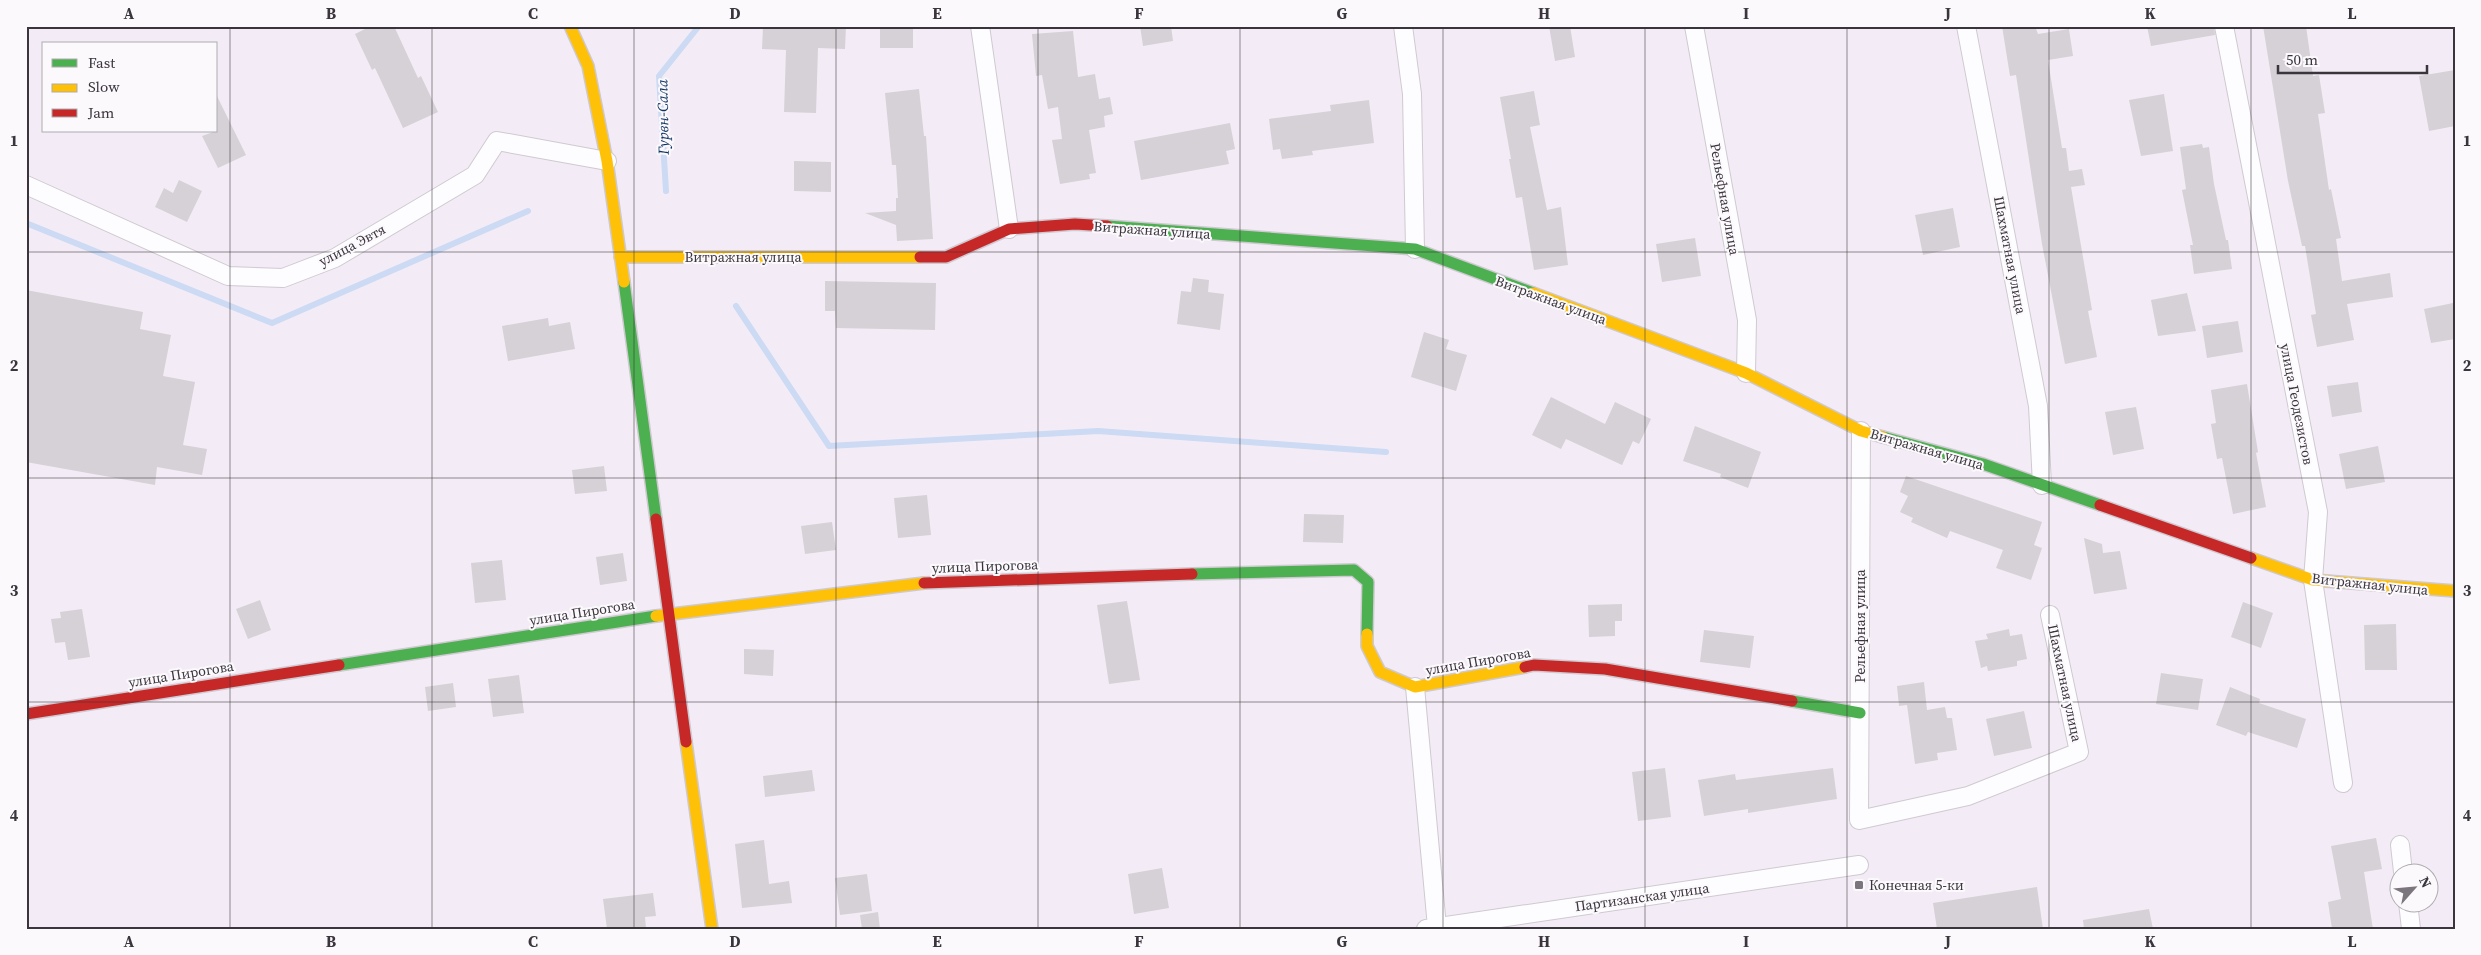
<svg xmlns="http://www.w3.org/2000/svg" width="2481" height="955" font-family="'Source Serif 4',serif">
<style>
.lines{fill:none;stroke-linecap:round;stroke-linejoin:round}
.stream{stroke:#ccdaf3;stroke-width:6}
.building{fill:#d6d0d7}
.street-casing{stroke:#cfc9d1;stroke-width:20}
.fast-casing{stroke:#cfc9d1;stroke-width:14}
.slow-casing{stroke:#cfc9d1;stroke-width:14}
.jam-casing{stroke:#cfc9d1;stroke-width:14}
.street{stroke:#fdfcfe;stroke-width:18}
.fast{stroke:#4caf50;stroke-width:11}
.slow{stroke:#ffc107;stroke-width:11}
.jam{stroke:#c62828;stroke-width:11}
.grid{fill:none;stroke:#3a353c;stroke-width:1;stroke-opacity:0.55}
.poi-dot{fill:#7b757d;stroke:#fcf9fd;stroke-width:2}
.labels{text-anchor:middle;stroke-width:4;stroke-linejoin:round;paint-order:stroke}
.street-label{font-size:14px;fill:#3a353c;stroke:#fcf9fd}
.poi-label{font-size:14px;fill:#3a353c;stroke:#fcf9fd;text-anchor:start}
.water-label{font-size:15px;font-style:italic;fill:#0b315f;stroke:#fcf9fd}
.neatline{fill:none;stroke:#3a353c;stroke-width:2}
.grid-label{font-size:16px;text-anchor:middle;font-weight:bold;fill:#3a353c}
</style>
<rect width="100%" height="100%" fill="#f3ecf6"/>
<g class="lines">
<!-- stream -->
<path class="stream" d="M666 191 659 76 699 26
M26 223 272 323 528 211
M736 306 829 446 1098 431 1386 452"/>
</g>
<!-- building -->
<path class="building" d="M371 26H394L418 78 421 76 438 112 403 128 375 68 372 70 355 34Z
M763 26H846L845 49 818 48 816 113 784 112 786 50 762 49Z
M880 26H913V48H880Z
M1140 26H1171L1173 41 1143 46Z
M1549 26H1570L1575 57 1555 61Z
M2002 26H2035L2038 34 2069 29 2073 56 2048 60 2062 148H2066L2069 171 2082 169 2085 185 2071 187 2092 310 2088 311 2097 357 2065 364 2042 244 2016 75 2010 76Z
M2147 26H2214L2215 35 2151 46Z
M2263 26H2306L2313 76 2319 75 2325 113 2318 114 2329 190 2331 189 2341 238 2336 239 2342 281 2390 273 2393 297 2347 304 2354 340 2317 347 2311 315 2316 314 2305 246H2302L2288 181Z
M1073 31 1078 77 1095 74 1099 99 1110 97 1113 114 1104 116 1105 127 1089 130 1096 173 1089 174 1090 179 1060 184 1052 140 1062 139 1058 107 1048 109 1042 75 1036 76 1032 34Z
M2455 70V126L2429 131 2419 76Z
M919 89 924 136H926L933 239 897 241 896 225 865 213 896 211V198H898L896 165H892L885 93Z
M1534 91 1540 125 1530 127 1547 210 1561 207 1568 265 1534 270 1522 197 1516 198 1509 159H1511L1500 97Z
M216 94 246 155 218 168 202 136 216 131Z
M2164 94 2173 151 2141 156 2129 100Z
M1369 100 1374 143 1312 151 1313 155 1282 159 1280 149 1273 150 1269 119 1331 111 1330 105Z
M1230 123 1235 149 1226 151 1229 164 1141 180 1134 141Z
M2202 144 2203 148 2209 147 2214 184 2226 240H2228L2232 269 2194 274 2190 245H2193L2182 190 2186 189 2180 147Z
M794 161 831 162V192L794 191Z
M179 180 202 191 187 222 155 207 164 188 173 193Z
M1953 208 1960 247 1923 255 1915 215Z
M1695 238 1701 276 1662 282 1656 244Z
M1193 278 1209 280 1208 292 1224 294 1220 330 1177 324 1181 291 1191 292Z
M825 281 936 283 935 330 836 328 835 311H825Z
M26 290 143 312 140 329 171 335 163 376 195 382 183 445 207 449 202 475 157 467 155 485 26 462Z
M2187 293 2196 331 2158 336 2151 300Z
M2453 303 2455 339 2431 343 2424 309Z
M548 318 549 326 570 322 575 349 508 361 502 326Z
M2238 321 2243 352 2207 358 2202 326Z
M1424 332 1449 340 1446 349 1467 355 1456 391 1411 377Z
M2358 382 2362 412 2332 417 2327 386Z
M2247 384 2258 452 2256 453 2266 507 2233 514 2222 458 2217 459 2211 424 2216 423 2211 390Z
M1551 397 1605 424 1615 402 1651 419 1639 444 1633 441 1622 465 1566 439 1561 449 1532 435Z
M2136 407 2144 449 2113 455 2105 412Z
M1695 426 1761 452 1748 488 1720 477 1721 474 1683 461Z
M2378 446 2385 482 2346 489 2339 454Z
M604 466 607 491 575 494 572 470Z
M1906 476 2042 522 2034 545 2042 548 2031 580 1996 568 2003 550 1950 531 1947 538 1911 522 1913 518 1900 512 1908 496 1900 492Z
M927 495 931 535 898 538 894 498Z
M1304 514 1344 515 1343 543 1303 542Z
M832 522 836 550 805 554 801 526Z
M2084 538 2102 544 2103 553 2120 551 2127 589 2094 594Z
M623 553 627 581 600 585 596 557Z
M502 560 506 600 475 603 471 563Z
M260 600 271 630 248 639 236 609Z
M1127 601 1140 680 1109 684 1097 605Z
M2243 602 2273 613 2261 648 2231 637Z
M1622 604V621H1615V636L1589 637 1588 605Z
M82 609 90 657 68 660 65 642 55 643 51 619 61 618 60 612Z
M2396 624 2397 670H2365L2364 625Z
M2009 629 2010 636 2022 634 2027 659 2017 661V666L1988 671 1987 666 1981 668 1975 641 1988 639 1986 634Z
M1704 630 1754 636 1750 668 1700 662Z
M744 649 774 650 773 676 744 674Z
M2161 673 2203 679 2198 710 2156 704Z
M519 675 524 713 493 717 488 679Z
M1924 682 1927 710 1945 707 1947 718H1952L1957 750 1937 753 1938 760 1915 764 1907 705 1899 706 1897 686Z
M453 683 456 707 428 711 425 687Z
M2230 687 2260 699 2259 703 2306 719 2297 748 2248 732 2246 736 2216 725Z
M2024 711 2032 748 1994 756 1986 719Z
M1665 768 1671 817 1638 821 1632 772Z
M1833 768 1837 799 1748 813V809L1704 816 1698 780 1735 774 1736 780Z
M812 770 815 791 765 797 763 776Z
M2376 838 2382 869 2364 872 2373 929H2332L2328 902 2341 899 2331 846Z
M764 840 769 884 789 881 792 903 742 908 735 844Z
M1162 868 1169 908 1134 914 1128 874Z
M867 874 872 911 840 915 835 878Z
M2037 887 2043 929H1937L1933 903Z
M653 893 656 916 645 917 646 928 607 929 603 899Z
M2149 909 2153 929H2084L2083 920Z
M878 912 880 929H862L860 915Z"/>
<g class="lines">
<defs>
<path id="street" d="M980 26 1009 229
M1403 26 1412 94 1415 249
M1694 26 1747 320 1746 373
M1966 26 2038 406 2042 485
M2224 26 2318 512 2313 580 2343 783
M26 185 228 276 283 278 335 258 475 175 497 141 607 161
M1861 431 1859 820 1968 796 2079 752 2050 615
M1415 687 1437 927
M2400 845 2403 872
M2408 902 2411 929
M1426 929 1859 865"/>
<path id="fast" d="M1107 226 1415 249 1533 293
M624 282 656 519
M1883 437 1983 464 2100 505
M1192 574 1354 570 1368 582 1367 634
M339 665 656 616
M1792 701 1860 713"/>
<path id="slow" d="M570 26 588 66 607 161 624 282
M620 257H920
M1533 293 1746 373 1861 431 1883 437
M2251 558 2313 580 2455 591
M656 616 924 583
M1367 634V646L1380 672 1415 687 1525 667
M686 742 712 929"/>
<path id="jam" d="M920 257H946L1009 229 1075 224 1107 226
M2100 505 2251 558
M656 519 686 742
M924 583 1192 574
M1525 667 1534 665 1605 669 1792 701
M26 714 339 665"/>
</defs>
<!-- street casing -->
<use href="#street" class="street-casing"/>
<!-- fast casing -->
<use href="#fast" class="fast-casing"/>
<!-- slow casing -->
<use href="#slow" class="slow-casing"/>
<!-- jam casing -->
<use href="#jam" class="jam-casing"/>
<!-- street -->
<use href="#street" class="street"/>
<!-- fast -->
<use href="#fast" class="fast"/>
<!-- slow -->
<use href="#slow" class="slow"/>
<!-- jam -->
<use href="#jam" class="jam"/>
</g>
<!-- grid -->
<path class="grid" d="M230 26V929M432 26V929M634 26V929M836 26V929M1038 26V929M1240 26V929M1443 26V929M1645 26V929M1847 26V929M2049 26V929M2251 26V929M26 252H2455M26 478H2455M26 702H2455"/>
<!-- markers -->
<rect class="poi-dot" x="1854" y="880" width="10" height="10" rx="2.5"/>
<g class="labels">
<!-- street labels -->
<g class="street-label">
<text transform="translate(1725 199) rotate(80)" y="5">Рельефная улица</text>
<text transform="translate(1152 230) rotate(4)" y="5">Витражная улица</text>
<text transform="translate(352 245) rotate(-28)" y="5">улица Эвтя</text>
<text transform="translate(2010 255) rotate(79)" y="5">Шахматная улица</text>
<text x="743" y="262">Витражная улица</text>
<text transform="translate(1551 300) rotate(20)" y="5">Витражная улица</text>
<text transform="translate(2297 404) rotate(79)" y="5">улица Геодезистов</text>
<text transform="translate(1927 449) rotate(16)" y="5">Витражная улица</text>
<text transform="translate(985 566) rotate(-2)" y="5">улица Пирогова</text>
<text transform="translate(2370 584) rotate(6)" y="5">Витражная улица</text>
<text transform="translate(582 612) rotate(-9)" y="5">улица Пирогова</text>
<text transform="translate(1860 626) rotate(-90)" y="5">Рельефная улица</text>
<text transform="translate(1478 661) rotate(-10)" y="5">улица Пирогова</text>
<text transform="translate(181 674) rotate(-9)" y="5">улица Пирогова</text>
<text transform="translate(2065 683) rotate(78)" y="5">Шахматная улица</text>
<text transform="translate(1642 897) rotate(-8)" y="5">Партизанская улица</text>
</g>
<!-- poi labels -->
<g class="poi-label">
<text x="1869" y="890">Конечная 5-ки</text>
</g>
<!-- water labels -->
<g class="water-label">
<text transform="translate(663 117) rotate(-91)" y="5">Гурвн-Сала</text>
</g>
</g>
<!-- border -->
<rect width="2481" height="955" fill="none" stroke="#fcf9fd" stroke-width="55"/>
<!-- legend -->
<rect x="42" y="42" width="175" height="90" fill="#fcf9fd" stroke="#aeabb0"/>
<rect x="52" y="59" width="25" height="8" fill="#4caf50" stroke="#aeabb0"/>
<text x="88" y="68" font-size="15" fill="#3a353c">Fast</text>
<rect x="52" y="84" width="25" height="8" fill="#ffc107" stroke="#aeabb0"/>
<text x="88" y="92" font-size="15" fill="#3a353c">Slow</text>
<rect x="52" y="109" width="25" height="8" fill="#c62828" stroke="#aeabb0"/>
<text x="88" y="118" font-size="15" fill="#3a353c">Jam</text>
<!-- north arrow -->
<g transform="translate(2414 888) rotate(63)"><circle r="24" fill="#fcf9fd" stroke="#aeabb0"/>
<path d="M0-4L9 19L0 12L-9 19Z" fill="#7b757d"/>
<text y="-8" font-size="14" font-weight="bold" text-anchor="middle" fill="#3a353c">N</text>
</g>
<!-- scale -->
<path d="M2278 65v8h149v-8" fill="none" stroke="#3a353c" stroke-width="2.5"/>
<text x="2286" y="65" font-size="15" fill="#3a353c" stroke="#fcf9fd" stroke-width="4" paint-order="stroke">50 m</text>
<rect x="28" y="28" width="2426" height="900" class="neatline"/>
<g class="grid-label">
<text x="129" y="19">A</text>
<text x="331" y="19">B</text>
<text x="533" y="19">C</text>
<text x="735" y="19">D</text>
<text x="937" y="19">E</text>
<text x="1139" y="19">F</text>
<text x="1342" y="19">G</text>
<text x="1544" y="19">H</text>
<text x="1746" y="19">I</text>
<text x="1948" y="19">J</text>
<text x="2150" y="19">K</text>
<text x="2352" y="19">L</text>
<text x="14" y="146">1</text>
<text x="2467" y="146">1</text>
<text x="14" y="371">2</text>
<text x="2467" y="371">2</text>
<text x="14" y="596">3</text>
<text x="2467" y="596">3</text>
<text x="14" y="821">4</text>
<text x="2467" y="821">4</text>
<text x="129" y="947">A</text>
<text x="331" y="947">B</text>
<text x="533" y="947">C</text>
<text x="735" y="947">D</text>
<text x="937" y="947">E</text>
<text x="1139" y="947">F</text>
<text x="1342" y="947">G</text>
<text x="1544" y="947">H</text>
<text x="1746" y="947">I</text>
<text x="1948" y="947">J</text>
<text x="2150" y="947">K</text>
<text x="2352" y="947">L</text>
</g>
</svg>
